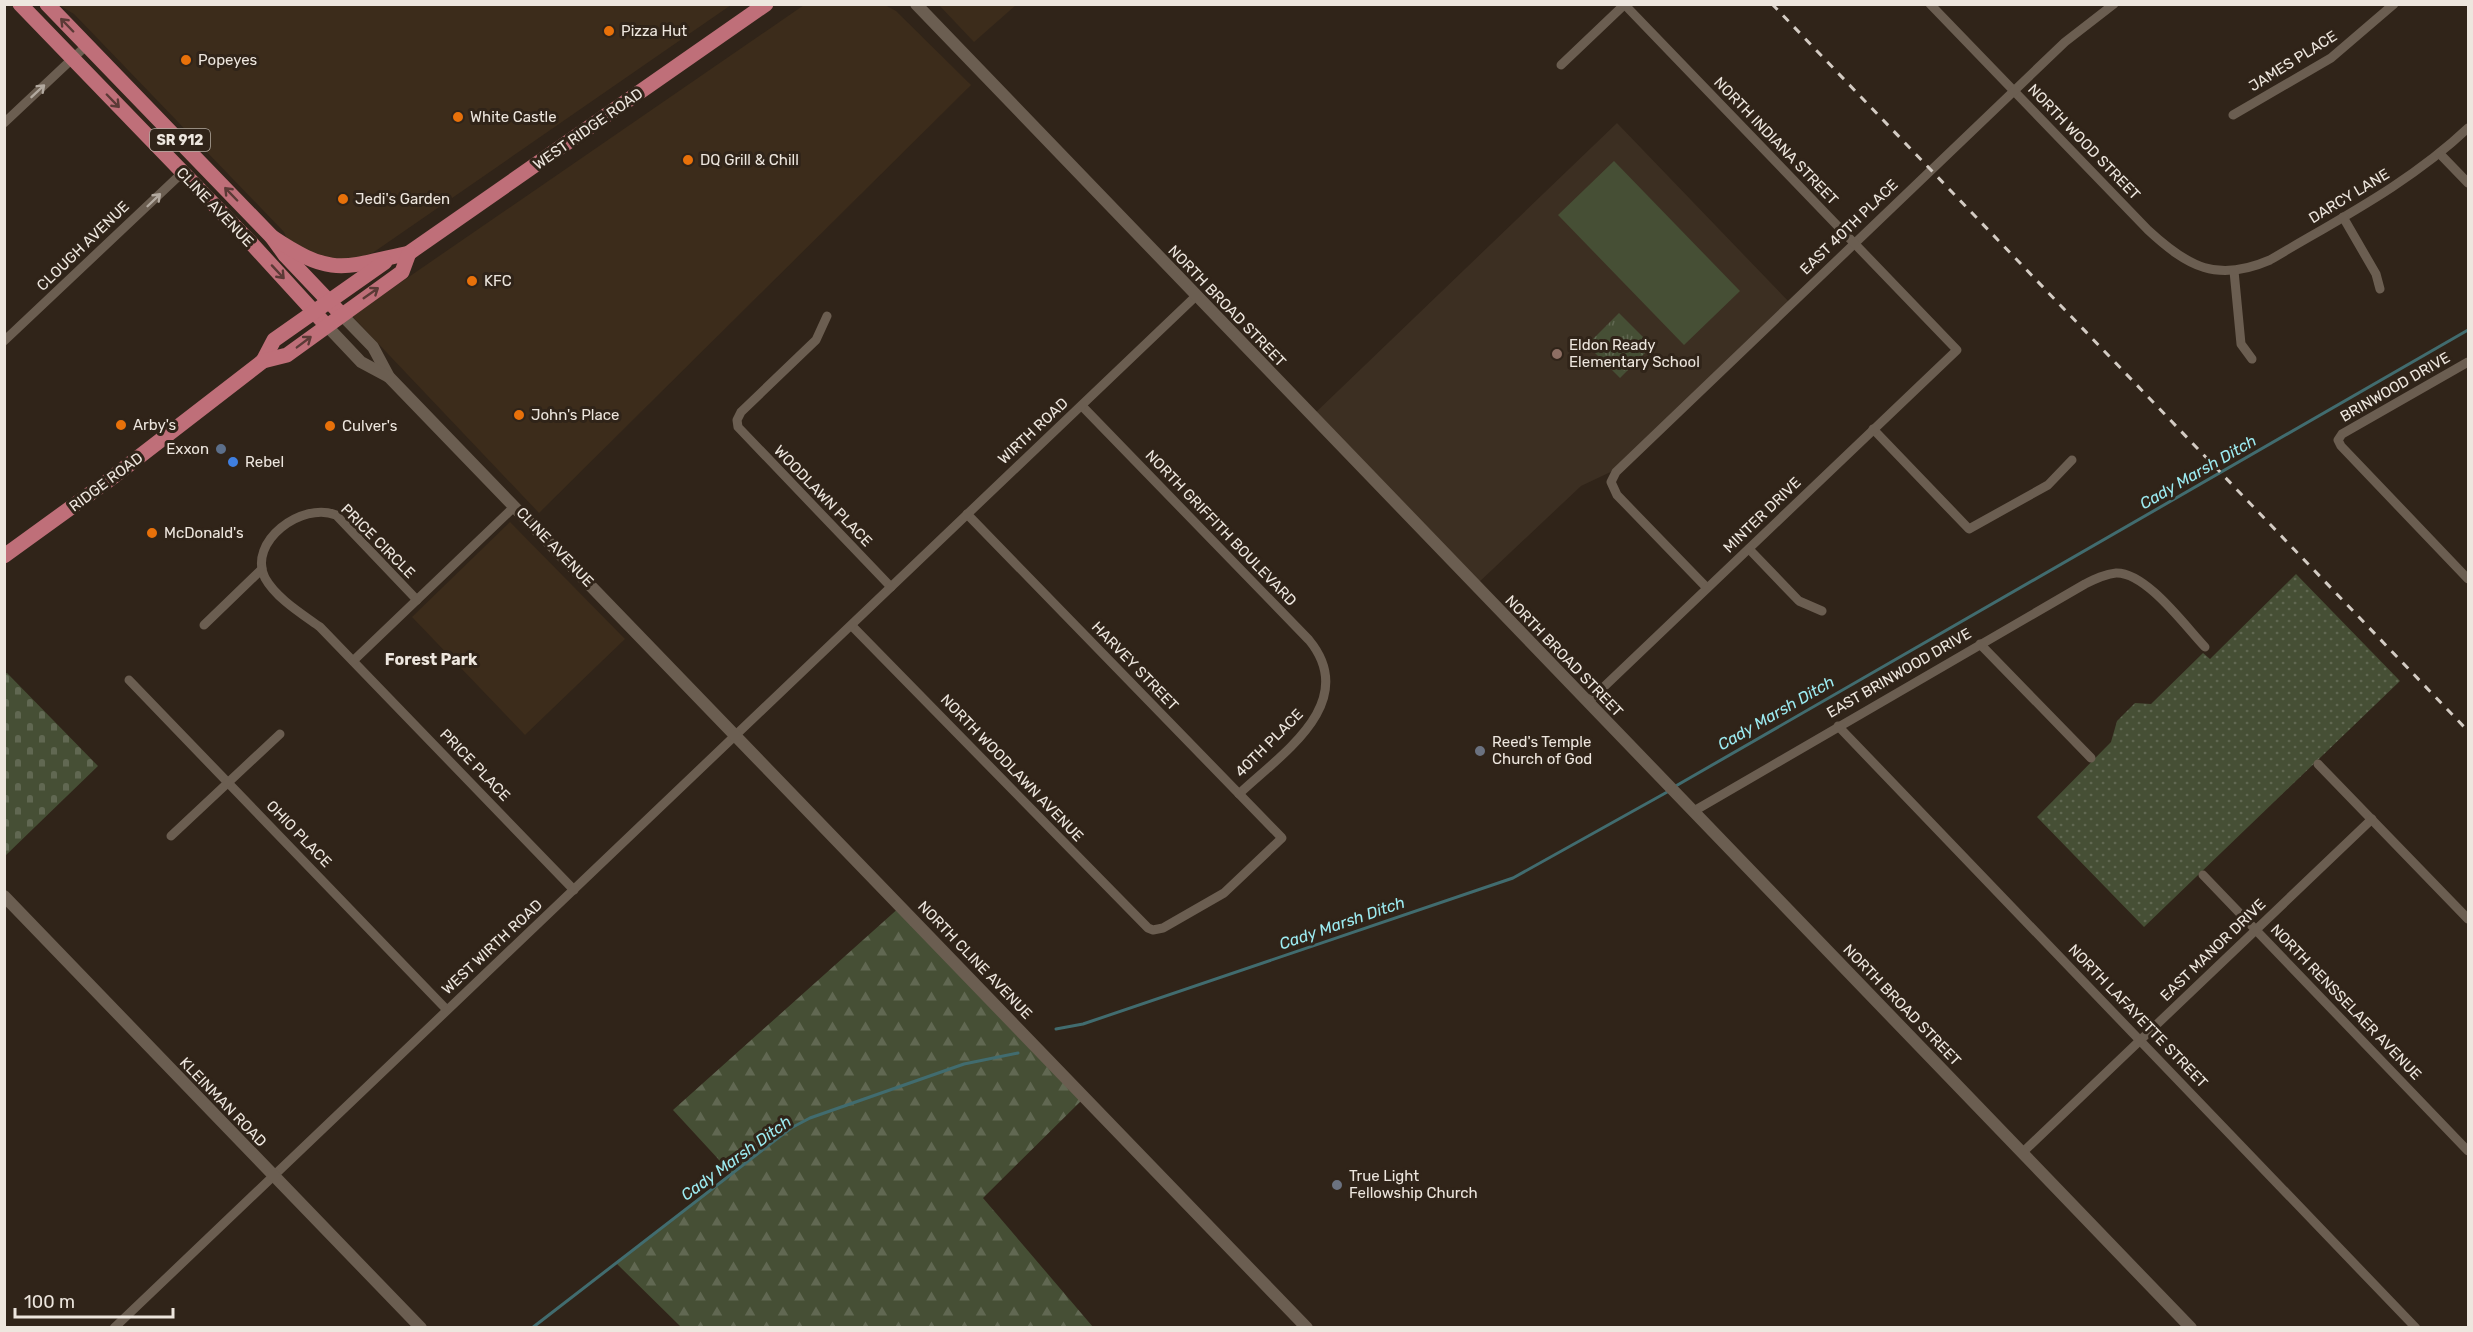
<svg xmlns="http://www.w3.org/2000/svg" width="2473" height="1332" font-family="Rubik,sans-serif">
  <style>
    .built { fill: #3c2c1b }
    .education { fill: #3c2f22 }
    .grass { fill: url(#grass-dots) }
    .forest { fill: url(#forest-firs) }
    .cemetery { fill: url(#cemetery-stones) }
    .park { fill: url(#park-tufts) }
    .pitch { fill: #464f35 }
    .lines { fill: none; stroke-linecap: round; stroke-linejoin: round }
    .stream { stroke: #416c6f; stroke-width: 3 }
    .minor { stroke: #6b5e51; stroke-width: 9 }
    .tertiary { stroke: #6b5e51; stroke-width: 12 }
    .primary { stroke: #bf6f79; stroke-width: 15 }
    .rail { stroke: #d3cbc3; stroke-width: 3; stroke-dasharray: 8 8; stroke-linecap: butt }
    .oneway { stroke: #5b3a36 }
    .oneway2 { stroke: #b2a99f }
    .food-dot { fill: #e8710a; stroke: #302419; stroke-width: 2 }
    .education-dot { fill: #8d6e63; stroke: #302419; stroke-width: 2 }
    .service-dot { fill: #5c6f8a; stroke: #302419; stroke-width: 2 }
    .shop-dot { fill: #3f7fe0; stroke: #302419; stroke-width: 2 }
    .worship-dot { fill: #6b7280; stroke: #302419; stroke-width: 2 }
    .labels { text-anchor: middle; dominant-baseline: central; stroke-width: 6; stroke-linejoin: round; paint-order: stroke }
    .shield { fill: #302419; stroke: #b4aca3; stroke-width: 1.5 }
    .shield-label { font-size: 14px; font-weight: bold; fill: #ede6de }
    .poi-label { font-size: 15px; fill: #ede6de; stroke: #302419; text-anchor: start }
    .street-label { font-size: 15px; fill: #ede6de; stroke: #302419 }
    .water-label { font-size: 16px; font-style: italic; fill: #9cebf1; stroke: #302419 }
    .neighbourhood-label { font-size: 16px; font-weight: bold; fill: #ede6de; stroke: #302419 }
  </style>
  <defs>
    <pattern id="grass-dots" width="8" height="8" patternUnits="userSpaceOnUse" patternTransform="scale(1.5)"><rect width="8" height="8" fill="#464f35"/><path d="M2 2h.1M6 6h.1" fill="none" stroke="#616852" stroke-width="1.8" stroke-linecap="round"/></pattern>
    <pattern id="forest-firs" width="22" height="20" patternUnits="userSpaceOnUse" patternTransform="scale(1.5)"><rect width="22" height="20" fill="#464f35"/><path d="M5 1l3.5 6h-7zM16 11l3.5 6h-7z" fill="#616852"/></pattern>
    <pattern id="cemetery-stones" width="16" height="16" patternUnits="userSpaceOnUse" patternTransform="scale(1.5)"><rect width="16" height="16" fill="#464f35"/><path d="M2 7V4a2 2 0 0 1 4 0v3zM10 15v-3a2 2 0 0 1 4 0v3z" fill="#616852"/></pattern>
    <pattern id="park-tufts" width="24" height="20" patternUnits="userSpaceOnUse" patternTransform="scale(1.5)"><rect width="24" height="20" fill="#464f35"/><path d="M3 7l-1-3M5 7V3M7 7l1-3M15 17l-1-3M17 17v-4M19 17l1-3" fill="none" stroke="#616852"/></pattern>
  </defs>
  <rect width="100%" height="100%" fill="#302419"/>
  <g class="built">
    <polygon points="59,5 731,5 374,252 355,260 331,261 307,254 286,237 284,232 74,14"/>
    <polygon points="804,5 885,5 896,11 971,85 539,513 352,316"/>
    <polygon points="939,5 1016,5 974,42"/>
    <polygon points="510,522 625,639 525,735 412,617"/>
  </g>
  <polygon class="education" points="1617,123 1791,304 1619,468 1581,486 1476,585 1312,416"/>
  <polygon class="grass" points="2296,574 2400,681 2144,927 2037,817 2111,742 2117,721 2135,703 2151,704 2203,653 2210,659"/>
  <polygon class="forest" points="901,906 1085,1097 983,1198 1093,1327 681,1327 616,1263 732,1174 673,1110"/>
  <polygon class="cemetery" points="7,673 98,766 5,856 4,674"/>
  <polygon class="park" points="1619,313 1652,346 1620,378 1587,345"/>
  <polygon class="pitch" points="1614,161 1740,291 1684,345 1558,215"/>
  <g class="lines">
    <g class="stream">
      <polyline points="1674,787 2468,330"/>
      <polyline points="1056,1029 1083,1024 1513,878 1669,791"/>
      <polyline points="532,1328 791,1128 810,1118 964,1064 1018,1053"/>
    </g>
    <g class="minor">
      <path d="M 1930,4 L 2148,230 C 2188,267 2217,283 2270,260 C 2339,219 2410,183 2468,128"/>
      <polyline points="1561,65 1624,5"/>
      <polyline points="2233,115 2331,58 2394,4"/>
      <polyline points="4,123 87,45"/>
      <polyline points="2440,154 2468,183"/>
      <polyline points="2343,217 2376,274 2380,289"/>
      <polyline points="2234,271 2241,344 2252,359"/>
      <polyline points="827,316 816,340 741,412 737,420 738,427 891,587"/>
      <polyline points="4,341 182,173"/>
      <polyline points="2468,362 2342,434 2338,440 2341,446 2468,579"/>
      <path d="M 1082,406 L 1309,640 C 1361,703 1280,755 1239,794"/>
      <polyline points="1873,429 1969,529 2048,485 2072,460"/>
      <polyline points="1749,549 1799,601 1822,611"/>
      <polyline points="1707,588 1617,495 1611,482 1616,472 2065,42 2114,4"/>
      <path d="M 417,600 L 336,515 C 302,501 247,542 265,578 C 276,598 302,614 320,627 L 574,890"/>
      <polyline points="204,625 262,569"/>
      <polyline points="852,626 1148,928 1153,930 1163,928 1224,893 1282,838 967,514"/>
      <polyline points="1980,644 2091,758"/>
      <polyline points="353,661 515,506"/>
      <polyline points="129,680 447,1010"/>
      <polyline points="1588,702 1957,350 1624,4"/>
      <polyline points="1838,726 2416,1328"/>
      <polyline points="2318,764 2468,919"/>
      <path d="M 1694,811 L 2085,584 C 2095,579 2105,574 2116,573 C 2146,572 2185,626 2205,647"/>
      <polyline points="171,836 280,734"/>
      <polyline points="2203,875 2468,1151"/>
      <polyline points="2022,1153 2372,819"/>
      <polyline points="114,1328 1196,296"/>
    </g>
    <g class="tertiary">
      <polyline points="916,4 2191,1328"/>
      <polyline points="341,314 373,347 389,377 1307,1328"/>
      <polyline points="326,325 361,362 389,377"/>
      <polyline points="4,896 421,1328"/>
    </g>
    <g class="primary">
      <polyline points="20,4 252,244 326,325"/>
      <polyline points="47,4 272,237 285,255 341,314"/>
      <path d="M 272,237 C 332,277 342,268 409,253 L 766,4"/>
      <polyline points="263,361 274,340 385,262"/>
      <polyline points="4,556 109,480 263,361 287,355 402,272 409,253"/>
    </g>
    <polyline class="rail" points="1772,4 2468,731"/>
  </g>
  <defs><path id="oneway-shaft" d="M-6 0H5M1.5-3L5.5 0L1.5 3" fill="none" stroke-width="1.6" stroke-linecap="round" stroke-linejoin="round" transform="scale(1.5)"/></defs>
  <g class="oneway">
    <use href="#oneway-shaft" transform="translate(67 25) rotate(-134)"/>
    <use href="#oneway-shaft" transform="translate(113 101) rotate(46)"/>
    <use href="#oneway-shaft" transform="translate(231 194) rotate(-134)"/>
    <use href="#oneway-shaft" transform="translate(278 272) rotate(47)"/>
    <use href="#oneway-shaft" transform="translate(371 293) rotate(-35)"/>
    <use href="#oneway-shaft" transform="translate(304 342) rotate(-37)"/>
  </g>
  <g class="oneway2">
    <use href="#oneway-shaft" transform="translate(38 91) rotate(-43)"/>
    <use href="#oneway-shaft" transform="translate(154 200) rotate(-44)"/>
  </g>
  <g class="food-dot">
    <circle cx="609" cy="31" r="6"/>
    <circle cx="186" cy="60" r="6"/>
    <circle cx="458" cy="117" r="6"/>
    <circle cx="688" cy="160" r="6"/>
    <circle cx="343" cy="199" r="6"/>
    <circle cx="472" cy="281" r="6"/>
    <circle cx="519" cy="415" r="6"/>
    <circle cx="121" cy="425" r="6"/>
    <circle cx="330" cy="426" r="6"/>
    <circle cx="152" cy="533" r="6"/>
  </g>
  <circle class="education-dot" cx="1557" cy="354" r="6"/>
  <circle class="service-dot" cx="221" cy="449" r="6"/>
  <circle class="shop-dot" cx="233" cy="462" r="6"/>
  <g class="worship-dot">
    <circle cx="1480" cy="751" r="6"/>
    <circle cx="1337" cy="1185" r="6"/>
  </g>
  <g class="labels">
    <rect class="shield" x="150" y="129" width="60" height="22" rx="4.5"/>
    <g class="shield-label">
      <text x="180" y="140">SR 912</text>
    </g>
    <g class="poi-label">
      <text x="621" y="31">Pizza Hut</text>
      <text x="198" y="60">Popeyes</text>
      <text x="470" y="117">White Castle</text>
      <text x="700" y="160">DQ Grill &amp; Chill</text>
      <text x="355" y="199">Jedi's Garden</text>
      <text x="484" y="281">KFC</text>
      <text x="1569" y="345">Eldon Ready<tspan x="1569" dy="17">Elementary School</tspan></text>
      <text x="531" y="415">John's Place</text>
      <text x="133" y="425">Arby's</text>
      <text x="342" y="426">Culver's</text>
      <text x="209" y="449" text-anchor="end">Exxon</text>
      <text x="245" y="462">Rebel</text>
      <text x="164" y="533">McDonald's</text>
      <text x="1492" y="742">Reed's Temple<tspan x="1492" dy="17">Church of God</tspan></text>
      <text x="1349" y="1176">True Light<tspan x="1349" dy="17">Fellowship Church</tspan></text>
    </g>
    <g class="street-label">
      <text transform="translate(2293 61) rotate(-32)">JAMES PLACE</text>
      <text transform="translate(588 129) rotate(-35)">WEST RIDGE ROAD</text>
      <text transform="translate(1776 141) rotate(46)">NORTH INDIANA STREET</text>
      <text transform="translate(2084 142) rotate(46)">NORTH WOOD STREET</text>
      <text transform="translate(2349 196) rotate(-31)">DARCY LANE</text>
      <text transform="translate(215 207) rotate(46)">CLINE AVENUE</text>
      <text transform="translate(1849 227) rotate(-44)">EAST 40TH PLACE</text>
      <text transform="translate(83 246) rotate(-44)">CLOUGH AVENUE</text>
      <text transform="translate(1227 306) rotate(46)">NORTH BROAD STREET</text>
      <text transform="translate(2395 387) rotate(-30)">BRINWOOD DRIVE</text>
      <text transform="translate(1033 431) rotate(-43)">WIRTH ROAD</text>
      <text transform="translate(106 482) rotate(-37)">RIDGE ROAD</text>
      <text transform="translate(823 496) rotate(46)">WOODLAWN PLACE</text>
      <text transform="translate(1762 515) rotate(-44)">MINTER DRIVE</text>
      <text transform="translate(1221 528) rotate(46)">NORTH GRIFFITH BOULEVARD</text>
      <text transform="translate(378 541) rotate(45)">PRICE CIRCLE</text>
      <text transform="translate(555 547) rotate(46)">CLINE AVENUE</text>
      <text transform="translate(1564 656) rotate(46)">NORTH BROAD STREET</text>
      <text transform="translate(1135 666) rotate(46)">HARVEY STREET</text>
      <text transform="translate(1899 673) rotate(-30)">EAST BRINWOOD DRIVE</text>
      <text transform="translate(1269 743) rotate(-45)">40TH PLACE</text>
      <text transform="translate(475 765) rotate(46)">PRICE PLACE</text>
      <text transform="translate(1012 768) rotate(46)">NORTH WOODLAWN AVENUE</text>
      <text transform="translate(299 834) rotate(46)">OHIO PLACE</text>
      <text transform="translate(492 947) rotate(-43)">WEST WIRTH ROAD</text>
      <text transform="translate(2213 950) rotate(-44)">EAST MANOR DRIVE</text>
      <text transform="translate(975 960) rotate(46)">NORTH CLINE AVENUE</text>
      <text transform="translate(2346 1002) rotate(46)">NORTH RENSSELAER AVENUE</text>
      <text transform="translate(1902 1005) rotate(46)">NORTH BROAD STREET</text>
      <text transform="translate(2138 1016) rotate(46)">NORTH LAFAYETTE STREET</text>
      <text transform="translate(223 1102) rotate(46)">KLEINMAN ROAD</text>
    </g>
    <g class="water-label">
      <text transform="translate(2198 472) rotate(-30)">Cady Marsh Ditch</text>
      <text transform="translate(1776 713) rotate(-30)">Cady Marsh Ditch</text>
      <text transform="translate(1342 923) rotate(-19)">Cady Marsh Ditch</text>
      <text transform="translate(736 1158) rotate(-36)">Cady Marsh Ditch</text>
    </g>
    <g class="neighbourhood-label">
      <text x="431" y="659">Forest Park</text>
    </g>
  </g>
  <rect width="2473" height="1332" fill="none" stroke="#ede6de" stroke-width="12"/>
  <path d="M15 1308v9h158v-9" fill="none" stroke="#ede6de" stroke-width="3"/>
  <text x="24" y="1308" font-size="18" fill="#ede6de" stroke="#302419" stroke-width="4.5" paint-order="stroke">100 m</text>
</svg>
